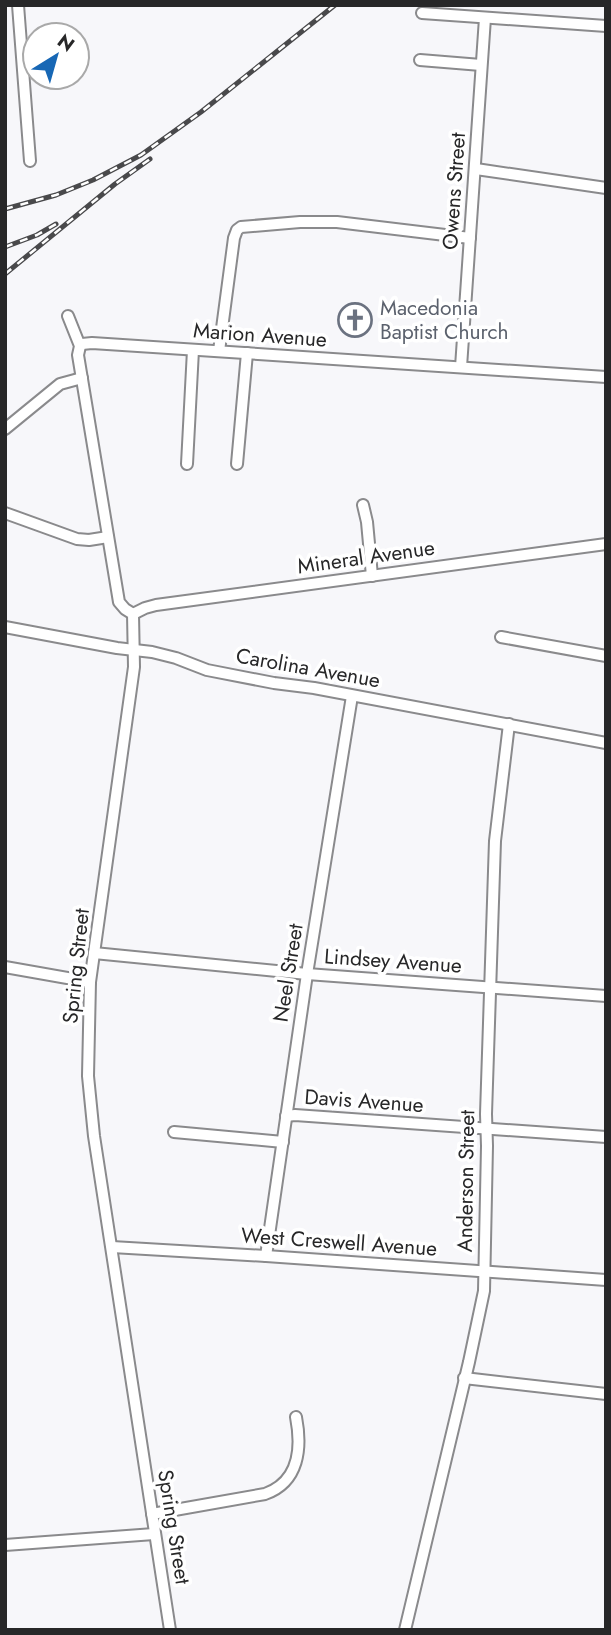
<svg xmlns="http://www.w3.org/2000/svg" width="611" height="1635" font-family="Jost,sans-serif">
  <style>
    .lines { fill: none; stroke-linecap: round; stroke-linejoin: round }
    .minor-casing { stroke: #8a8a8c; stroke-width: 14 }
    .minor { stroke: #fff; stroke-width: 10 }
    .rail-casing { stroke: #49494b; stroke-width: 5 }
    .rail { stroke: #fff; stroke-width: 2.5; stroke-dasharray: 8; stroke-linecap: butt }
    .labels { text-anchor: middle; dominant-baseline: central; stroke-width: 7; stroke-linejoin: round; paint-order: stroke }
    .street-label { font-size: 21px; fill: #272728; stroke: #fff }
    .worship-label { font-size: 21px; fill: #5b616d; stroke: #fff; text-anchor: start }
  </style>
  <rect width="100%" height="100%" fill="#f7f7fa"/>
  <g class="lines">
    <g class="minor-casing">
      <g id="minor">
        <polyline points="18,5 30,161"/>
        <polyline points="422,13 606,26"/>
        <polyline points="420,60 481,65"/>
        <polyline points="476,169 606,188"/>
        <polyline points="68,316 80,346 78,355 119,602 125,609 133,614 134,667 90,982 88,1076 94,1136 170,1630"/>
        <polyline points="80,346 82,344 92,343 606,377"/>
        <polyline points="219,351 234,238 237,230 241,227 300,222 337,222 470,238"/>
        <polyline points="461,367 485,18"/>
        <polyline points="5,429 60,384 82,378"/>
        <polyline points="187,464 193,350"/>
        <polyline points="237,464 247,353"/>
        <polyline points="363,505 367,522 372,576"/>
        <polyline points="5,513 77,539 89,540 108,537"/>
        <polyline points="133,614 145,608 156,605 606,544"/>
        <polyline points="5,627 117,648 152,652 176,658 207,670 274,683 314,688 606,743"/>
        <polyline points="501,637 606,656"/>
        <polyline points="94,953 307,974 606,996"/>
        <polyline points="5,967 90,982"/>
        <polyline points="286,1116 295,1115 606,1137"/>
        <polyline points="174,1132 283,1142"/>
        <polyline points="112,1247 266,1256 606,1280"/>
        <polyline points="266,1256 307,974 352,696"/>
        <polyline points="464,1378 606,1394"/>
        <path d="M 152,1514 L 265,1494 C 299,1482 302,1448 296,1417"/>
        <polyline points="5,1545 154,1534"/>
        <polyline points="405,1630 469,1362 484,1291 487,1146 486,1114 495,841 509,724"/>
      </g>
    </g>
    <use href="#minor" class="minor"/>
    <g class="rail-casing">
      <g id="rail">
        <polyline points="5,209 56,195 93,180 141,155 201,112 335,5"/>
        <polyline points="5,247 37,235 56,224"/>
        <polyline points="5,274 115,184 150,159"/>
      </g>
    </g>
    <use href="#rail" class="rail"/>
  </g>
  <defs>
    <g id="church-ring" transform="scale(1.75)"><circle r="9.5" fill="#fff" stroke="#6b7280" stroke-width="1.5"/><path d="M-1.2-6h2.4v3.5h3.3v2.4h-3.3V6h-2.4V-.1h-3.3v-2.4h3.3Z" fill="#6b7280"/></g>
  </defs>
  <g fill-rule="evenodd">
    <use href="#church-ring" x="355" y="320"/>
  </g>
  <g class="labels">
    <g class="street-label">
      <text transform="translate(454 191) rotate(-86)">Owens Street</text>
      <text transform="translate(260 335) rotate(4)">Marion Avenue</text>
      <text transform="translate(366 557) rotate(-8)">Mineral Avenue</text>
      <text transform="translate(308 668) rotate(10)">Carolina Avenue</text>
      <text transform="translate(393 961) rotate(4)">Lindsey Avenue</text>
      <text transform="translate(76 966) rotate(-84)">Spring Street</text>
      <text transform="translate(288 973) rotate(-81)">Neel Street</text>
      <text transform="translate(364 1101) rotate(4)">Davis Avenue</text>
      <text transform="translate(466 1181) rotate(-89)">Anderson Street</text>
      <text transform="translate(339 1242) rotate(4)">West Creswell Avenue</text>
      <text transform="translate(174 1527) rotate(81)">Spring Street</text>
    </g>
    <g class="worship-label">
      <text x="380" y="308">Macedonia<tspan x="380" dy="24">Baptist Church</tspan></text>
    </g>
  </g>
  <rect width="611" height="1635" fill="none" stroke="#272728" stroke-width="14"/>
  <g transform="translate(56 56) rotate(37)"><circle r="33" fill="#ffffff" stroke="#a9a9a9" stroke-width="2"/>
  <path d="M0-5L12 26L0 18L-12 26Z" fill="#1767b5"/>
  <text y="-10" font-size="19" font-weight="bold" text-anchor="middle" fill="#272728">N</text>
  </g>
</svg>
